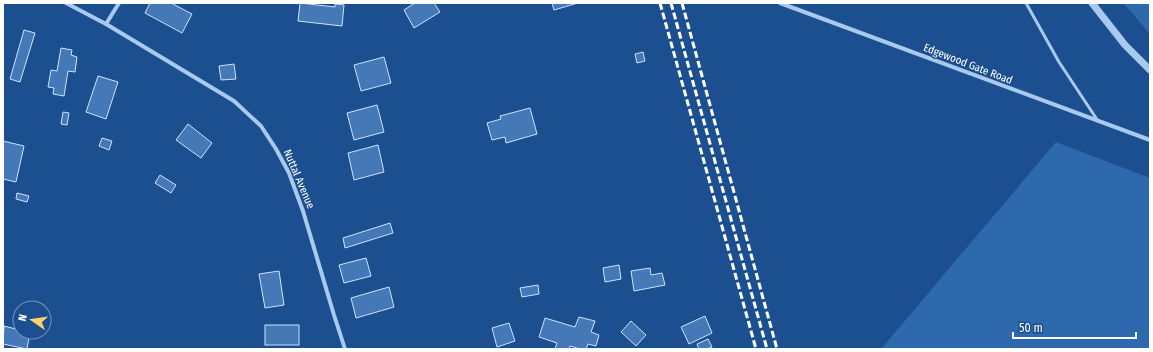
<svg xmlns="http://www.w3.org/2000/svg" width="1153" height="352" font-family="'Fira Sans Condensed',sans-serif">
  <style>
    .green { fill: #2e69ad }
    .building { fill: #4478b7; stroke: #cfe3fa }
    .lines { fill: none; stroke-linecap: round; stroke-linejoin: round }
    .service { stroke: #a9c9ee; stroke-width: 3 }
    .minor { stroke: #a9c9ee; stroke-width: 4 }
    .tertiary { stroke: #a9c9ee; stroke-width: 7 }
    .rail { stroke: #fff; stroke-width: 3; stroke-dasharray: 7 3; stroke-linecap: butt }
    .labels { text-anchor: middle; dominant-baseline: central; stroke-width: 3; stroke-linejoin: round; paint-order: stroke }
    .street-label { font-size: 11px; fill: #fff; stroke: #1b4f8f }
  </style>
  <rect width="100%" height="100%" fill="#1b4f8f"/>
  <g class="green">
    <polygon points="1124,3 1150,3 1150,34 1126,6"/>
    <polygon points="1056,142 1150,178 1150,349 881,349"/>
  </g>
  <g class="building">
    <polygon points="150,3 171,3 192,14 182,33 145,13"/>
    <polygon points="300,3 335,7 335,4 344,5 342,26 298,21"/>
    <polygon points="415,3 434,3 440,12 414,28 404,10"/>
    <polygon points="552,3 578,3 554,10"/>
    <polygon points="24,30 35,33 20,82 10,79"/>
    <polygon points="61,48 72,50 71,55 77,57 75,72 68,71 64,96 53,94 54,88 48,87 51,70 57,71"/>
    <polygon points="643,52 645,61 637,63 635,54"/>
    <polygon points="384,57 391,83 361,91 354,65"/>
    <polygon points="234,64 236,79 221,80 219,66"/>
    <polygon points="98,76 118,82 106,119 86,112"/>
    <polygon points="377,105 384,132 354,140 347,113"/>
    <polygon points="530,108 537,134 506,143 505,137 492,140 487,123 501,119 500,116"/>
    <polygon points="63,112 69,113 67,125 61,124"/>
    <polygon points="188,124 212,143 201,158 176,140"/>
    <polygon points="102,138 112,141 109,150 99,146"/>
    <polygon points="3,141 24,146 16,182 3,179"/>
    <polygon points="378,145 384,172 354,180 348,153"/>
    <polygon points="160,175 176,185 171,193 155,183"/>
    <polygon points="17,193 29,196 27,202 16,199"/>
    <polygon points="390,223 393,233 345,248 343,238"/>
    <polygon points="366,258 371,276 344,283 339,265"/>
    <polygon points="619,265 621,279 605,282 603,268"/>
    <polygon points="650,268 651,275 662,273 665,285 634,291 631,271"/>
    <polygon points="279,271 284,305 265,308 259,274"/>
    <polygon points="538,285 539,294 522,297 520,288"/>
    <polygon points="389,287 394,307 356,318 351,298"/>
    <polygon points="705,316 712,333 689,344 681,327"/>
    <polygon points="579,317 595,321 591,332 599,335 596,346 588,344 586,349 580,349 570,346 569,349 555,349 557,343 539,337 545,318 575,327"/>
    <polygon points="631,321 646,335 636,346 621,332"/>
    <polygon points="509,323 515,341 497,347 492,328"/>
    <rect x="265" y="325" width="34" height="20"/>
    <polygon points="4,326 20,330 20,332 30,332 27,349 3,344"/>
    <polygon points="708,339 712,347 706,349 699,349 697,344"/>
  </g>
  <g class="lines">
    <polyline class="service" points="1026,3 1059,62 1098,121"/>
    <g class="minor">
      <polyline points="66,3 106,24 234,101 261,126 276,149 289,173 303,211 334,315 345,349"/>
      <polyline points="780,3 1150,140"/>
      <polyline points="106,24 119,3"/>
    </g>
    <polyline class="tertiary" points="1092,3 1125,45 1150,70"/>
    <g class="rail">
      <polyline points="660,3 756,349"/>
      <polyline points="671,3 767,349"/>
      <polyline points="682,3 777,349"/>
    </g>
  </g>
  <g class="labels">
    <g class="street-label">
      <text transform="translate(968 64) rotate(21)">Edgewood Gate Road</text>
      <text transform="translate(299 179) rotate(67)">Nuttal Avenue</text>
    </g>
  </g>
  <rect width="1153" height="352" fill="none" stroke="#ffffff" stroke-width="8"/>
  <g transform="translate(32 320) rotate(283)"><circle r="19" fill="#1b4f8f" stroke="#7695bc"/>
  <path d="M0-3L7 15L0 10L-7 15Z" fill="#ffd166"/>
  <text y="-6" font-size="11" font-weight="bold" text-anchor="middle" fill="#ffffff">N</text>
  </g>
  <path d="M1013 332v6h123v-6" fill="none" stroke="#ffffff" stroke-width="2"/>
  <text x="1019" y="332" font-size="12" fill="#ffffff" stroke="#1b4f8f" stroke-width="3" paint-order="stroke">50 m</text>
</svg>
